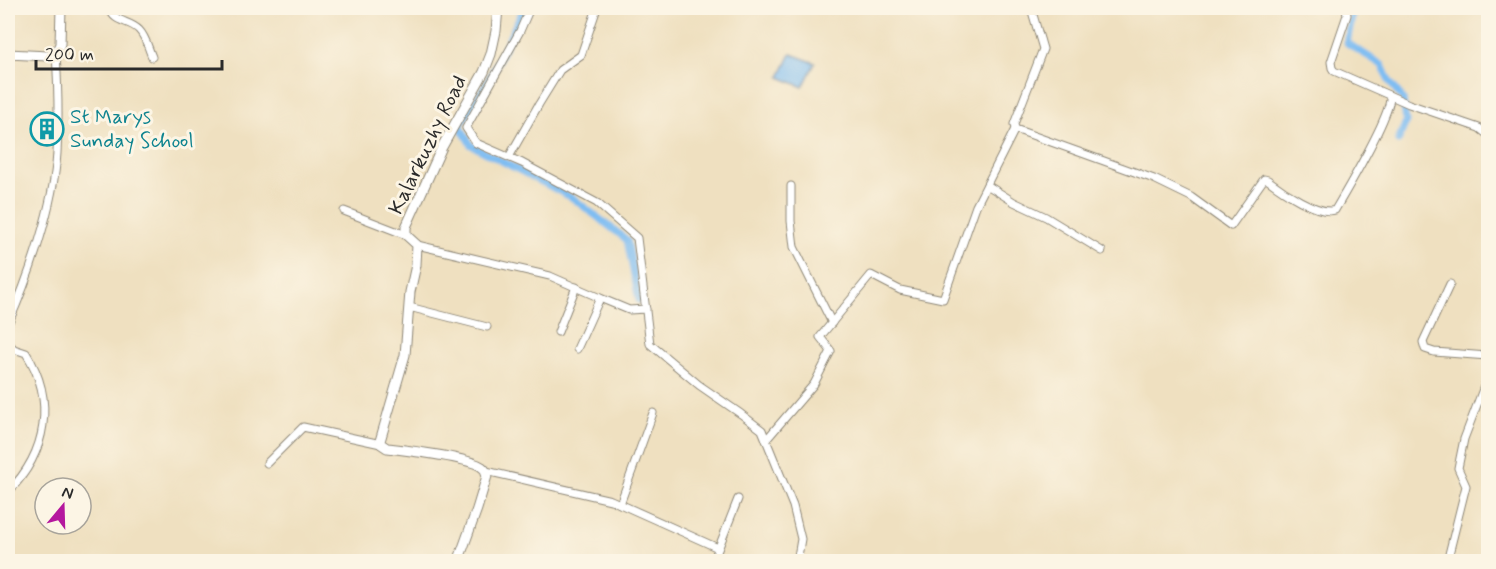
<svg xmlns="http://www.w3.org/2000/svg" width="1496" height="569" font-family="Mynerve,sans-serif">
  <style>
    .water { fill: #7fbdf2; stroke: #55748e; stroke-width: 1.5 }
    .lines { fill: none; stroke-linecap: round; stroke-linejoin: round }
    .canal { stroke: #7fbdf2; stroke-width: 7 }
    .street-casing { stroke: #8d8676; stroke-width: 9 }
    .secondary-casing { stroke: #8d8676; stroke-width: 11 }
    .street { stroke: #fff; stroke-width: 7 }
    .secondary { stroke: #fff; stroke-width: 9 }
    .labels { text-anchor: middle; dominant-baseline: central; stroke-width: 6; stroke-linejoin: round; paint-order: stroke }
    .culture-label { font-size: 21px; fill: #0d838f; stroke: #fcf5e5; text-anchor: start }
    .street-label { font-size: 21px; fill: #2b2b2b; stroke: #fcf5e5 }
  </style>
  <rect width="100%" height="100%" fill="#fcf5e5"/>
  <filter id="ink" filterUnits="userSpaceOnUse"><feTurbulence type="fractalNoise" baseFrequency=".0167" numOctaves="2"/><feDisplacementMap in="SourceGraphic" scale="12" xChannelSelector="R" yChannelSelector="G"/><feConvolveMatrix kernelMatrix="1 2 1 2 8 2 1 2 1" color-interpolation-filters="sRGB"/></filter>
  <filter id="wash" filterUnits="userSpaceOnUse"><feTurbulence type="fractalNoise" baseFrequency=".008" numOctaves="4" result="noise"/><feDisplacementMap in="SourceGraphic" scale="24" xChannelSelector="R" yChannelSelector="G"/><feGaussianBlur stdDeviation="1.35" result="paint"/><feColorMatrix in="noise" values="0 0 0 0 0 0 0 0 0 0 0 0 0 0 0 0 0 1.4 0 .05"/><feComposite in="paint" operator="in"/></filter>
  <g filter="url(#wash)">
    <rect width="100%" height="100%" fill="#efe0c0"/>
    <polygon class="water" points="791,54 815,63 803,87 780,77"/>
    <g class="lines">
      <g class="canal">
        <polyline points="524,8 489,79 460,126 471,145 574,199 627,240 639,300"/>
        <polyline points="1350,8 1353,11 1347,43 1382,65 1389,81 1403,99 1406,122 1398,141"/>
      </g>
    </g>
  </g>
  <g filter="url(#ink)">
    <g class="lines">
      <g class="street-casing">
        <g id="street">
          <path d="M 110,8 C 113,23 130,20 139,30 C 146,37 148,48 152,57"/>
          <polyline points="530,8 520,31 466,128 476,143 522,163 597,203 637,238 650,344 699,385 741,414 762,430 793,506 801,539 797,562"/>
          <path d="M 1031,8 L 1043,49 L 1014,124 L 1015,129 L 1154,179 L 1191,197 L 1231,226 L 1264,179 L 1268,180 C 1281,190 1319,216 1335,210 C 1346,191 1392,114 1390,96"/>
          <polyline points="1346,8 1347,15 1331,62 1332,68 1334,71 1409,104 1479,128 1488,135"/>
          <polyline points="509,157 539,104 560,70 581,55 597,8"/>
          <polyline points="987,185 1014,202 1046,217 1102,251"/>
          <polyline points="791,186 791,221 794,247 832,323"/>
          <polyline points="344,211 406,235"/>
          <polyline points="417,245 550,276 600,298"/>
          <polyline points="1450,284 1423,342 1425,349 1434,352 1488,356"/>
          <polyline points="409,307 487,327"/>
          <path d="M 8,324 C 29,278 54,204 57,153 C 59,120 58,86 56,53"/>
          <polyline points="558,332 576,287"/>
          <path d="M 8,343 L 14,349 L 26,353 C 56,400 47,453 8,492"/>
          <polyline points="577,349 600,298 629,310 646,309"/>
          <polyline points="766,440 814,384 831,351 820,337 871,275 900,290 943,299 976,206 1015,129"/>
          <polyline points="267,463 303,427 381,444"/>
          <polyline points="486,471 611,500 718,548"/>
          <polyline points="620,504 653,413"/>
          <polyline points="713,562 738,499"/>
          <polyline points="1447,562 1466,486 1458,468 1464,439 1488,376"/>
        </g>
      </g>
      <g class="secondary-casing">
        <g id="secondary">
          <polyline points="8,54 48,56 56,53 60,44 61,8"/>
          <path d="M 458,562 L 477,509 L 487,476 C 486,473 486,470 483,468 C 473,458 404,450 387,448 L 381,444 L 380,441 L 405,355 L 410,292 L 416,265 L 417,245 L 406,235 L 406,227 L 442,147 L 484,72 L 491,54 L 496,31 L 498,8"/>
        </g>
      </g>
      <use href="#street" class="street"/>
      <use href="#secondary" class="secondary"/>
    </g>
  </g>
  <defs>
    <g id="building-ring" transform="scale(1.725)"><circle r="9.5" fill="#fcf5e5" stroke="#0f9aa8" stroke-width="1.5"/><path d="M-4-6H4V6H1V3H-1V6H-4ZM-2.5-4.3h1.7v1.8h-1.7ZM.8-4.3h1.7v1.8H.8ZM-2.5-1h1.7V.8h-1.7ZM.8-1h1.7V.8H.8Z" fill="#0f9aa8"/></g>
  </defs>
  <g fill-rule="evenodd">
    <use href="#building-ring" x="47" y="129"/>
  </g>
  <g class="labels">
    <g class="culture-label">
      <text x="70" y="117">St Marys<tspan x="70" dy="24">Sunday School</tspan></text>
    </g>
    <g class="street-label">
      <text transform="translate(428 145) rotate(-64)">Kalarkuzhy Road</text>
    </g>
  </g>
  <rect width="1496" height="569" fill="none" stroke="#fcf5e5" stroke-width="30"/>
  <g transform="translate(63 506) rotate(19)"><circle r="28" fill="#fcf5e5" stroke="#a8a49b" stroke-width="1.5"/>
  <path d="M0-4.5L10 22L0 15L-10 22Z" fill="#b5179e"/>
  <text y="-9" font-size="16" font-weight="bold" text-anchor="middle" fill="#2b2b2b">N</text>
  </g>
  <path d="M36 60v9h186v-9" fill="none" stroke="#2b2b2b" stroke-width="3"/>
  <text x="45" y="60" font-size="18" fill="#2b2b2b" stroke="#fcf5e5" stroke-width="4.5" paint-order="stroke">200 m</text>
</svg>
